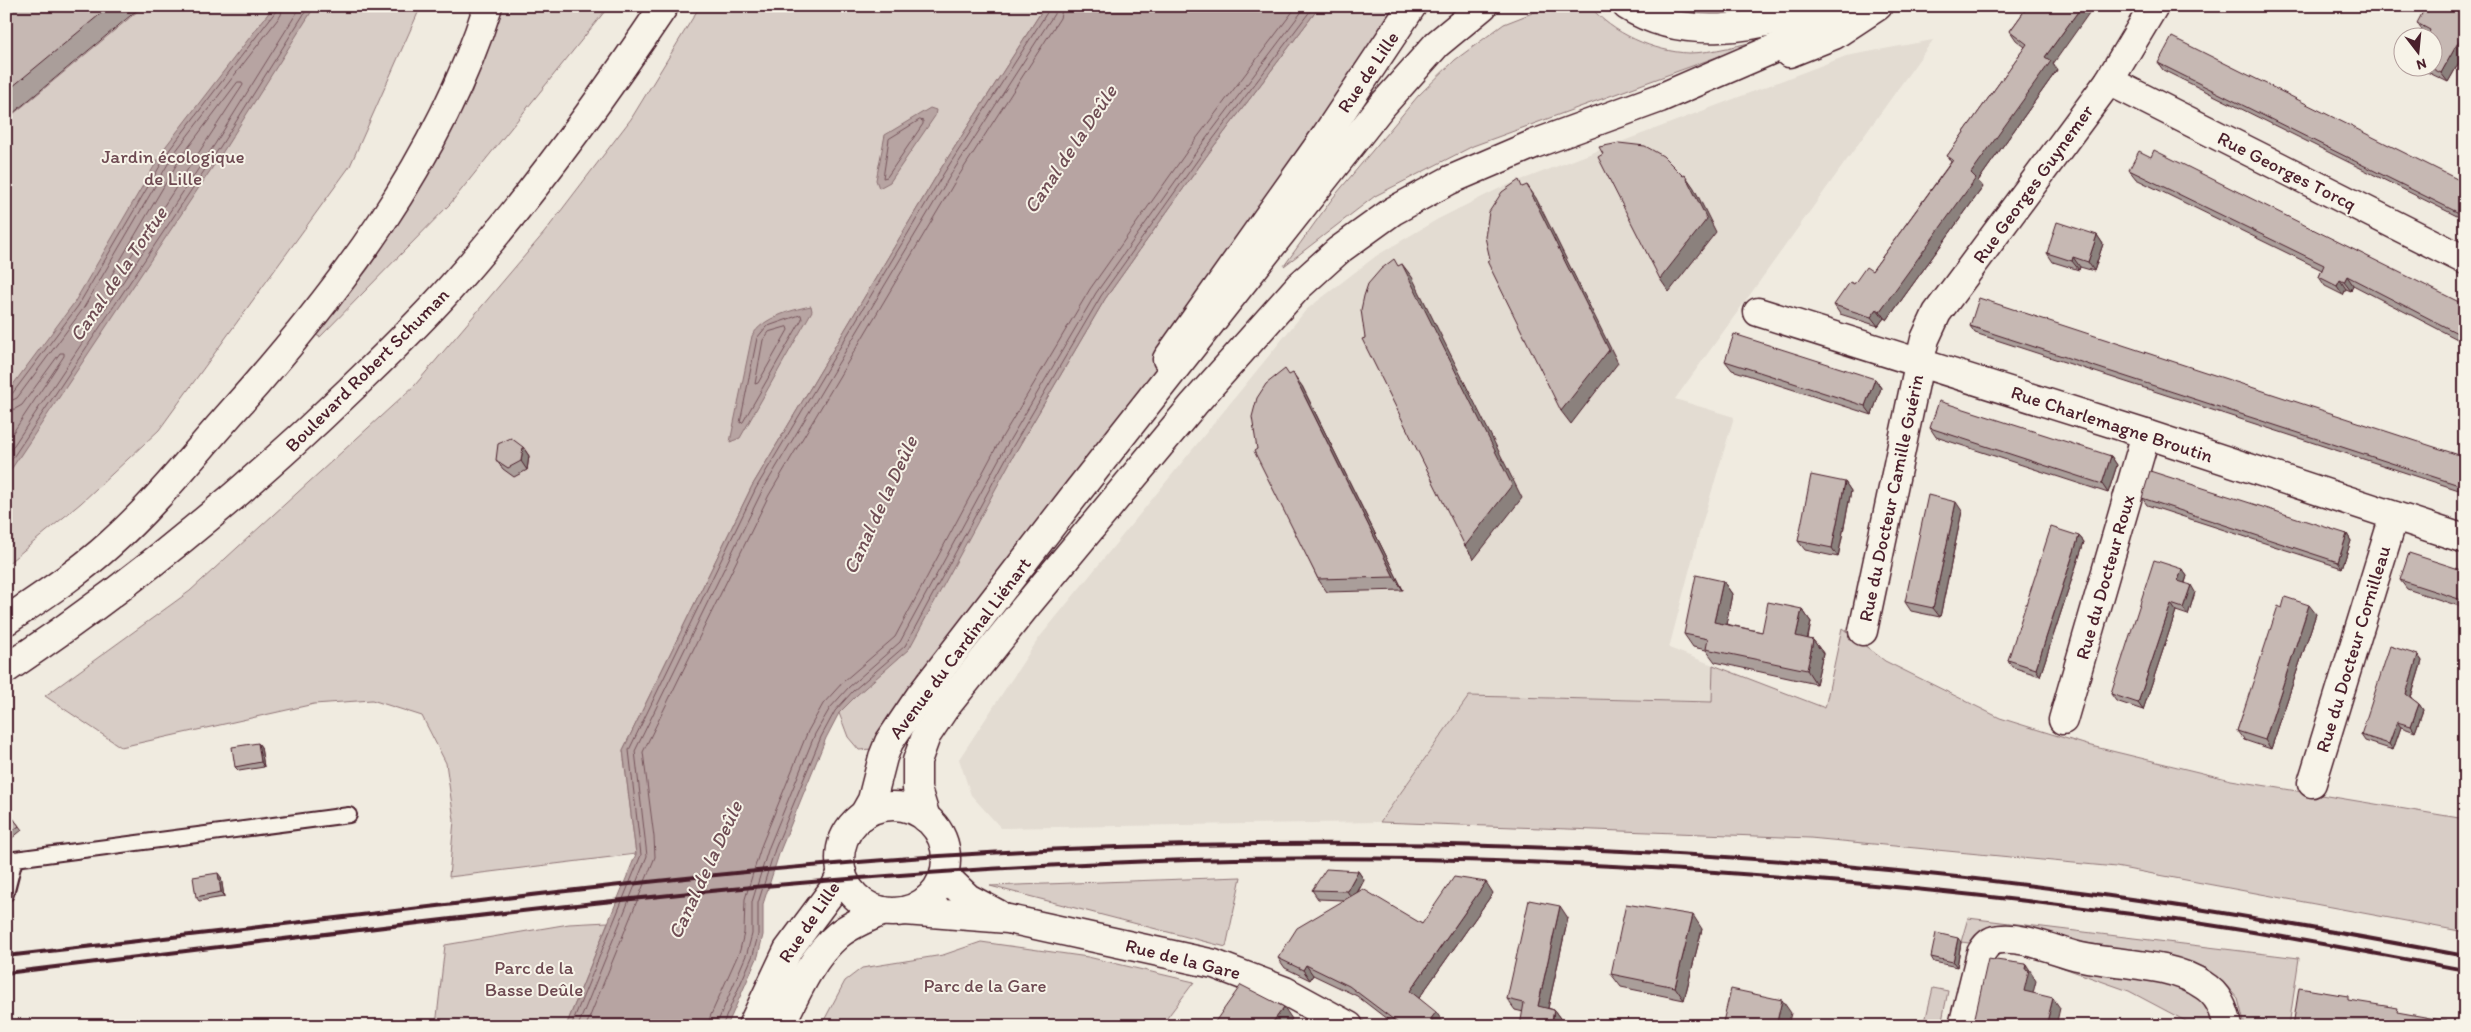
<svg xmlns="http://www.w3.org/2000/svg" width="2471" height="1032" font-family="Itim,sans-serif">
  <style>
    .built { fill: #e3dcd2 }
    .green { fill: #d8cdc6; stroke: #917678 }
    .water { fill: #b7a4a2; stroke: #8b6f72 }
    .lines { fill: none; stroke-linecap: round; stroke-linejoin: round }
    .shore { stroke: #76545b; stroke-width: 1 }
    .lane-casing { stroke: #4a1f2b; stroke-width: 18 }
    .street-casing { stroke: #4a1f2b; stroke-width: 31 }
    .secondary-casing { stroke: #4a1f2b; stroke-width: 31 }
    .primary-casing { stroke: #4a1f2b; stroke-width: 31 }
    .highway-casing { stroke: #4a1f2b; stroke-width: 31 }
    .lane { stroke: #f7f3e8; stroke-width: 14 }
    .street { stroke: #f7f3e8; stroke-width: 28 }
    .secondary { stroke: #f7f3e8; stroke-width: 28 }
    .primary { stroke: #f7f3e8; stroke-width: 28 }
    .highway { stroke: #f7f3e8; stroke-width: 28 }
    .rail { stroke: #4a1f2b; stroke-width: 4 }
    .wall { fill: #aa9e9a; stroke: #4a1f2b }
    .shaded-wall { fill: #8b817d; stroke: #4a1f2b }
    .building { fill: #c6b8b3; stroke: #4a1f2b }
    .labels { text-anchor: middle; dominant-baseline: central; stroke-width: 4; stroke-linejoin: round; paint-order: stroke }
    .street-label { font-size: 19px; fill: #4a1f2b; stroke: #f7f3e8 }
    .park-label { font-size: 19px; fill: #6e4a52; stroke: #f7f3e8 }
    .water-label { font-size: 20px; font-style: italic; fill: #704e55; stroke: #f7f3e8 }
  </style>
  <rect width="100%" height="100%" fill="#f0ebe0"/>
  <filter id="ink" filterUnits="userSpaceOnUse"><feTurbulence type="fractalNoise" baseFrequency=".02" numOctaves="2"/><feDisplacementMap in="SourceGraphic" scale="10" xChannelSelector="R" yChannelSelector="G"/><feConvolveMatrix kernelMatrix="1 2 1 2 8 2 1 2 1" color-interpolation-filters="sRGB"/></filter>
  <g filter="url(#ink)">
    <polygon class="built" points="1933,40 1675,399 1734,417 1699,534 1669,648 1713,665 1712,702 1469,696 1379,822 1001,828 971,795 959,759 1039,638 1306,310 1376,256 1438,219 1500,188 1846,56"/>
    <g class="green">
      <polygon points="144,6 421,6 350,166 159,430 81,503 6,565 6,120"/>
      <polygon points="500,6 609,6 450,204 320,337 316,335 368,269 417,194 472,91"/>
      <polygon points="700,6 1045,6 940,170 752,486 623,750 636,854 449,877 454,820 446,763 422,716 372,700 314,704 121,747 45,696 190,591 415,385 544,233 631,119"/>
      <polygon points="1320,6 1412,6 1078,491 1016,548 968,611 872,749 859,750 848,737 839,713 857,695 1015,453 1105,299 1208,154"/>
      <path d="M 1550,6 L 1590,6 C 1611,33 1655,52 1689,53 C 1712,53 1743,44 1766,39 L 1473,146 L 1375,196 L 1284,266 L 1332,199 L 1418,96 L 1455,60 L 1504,24 Z"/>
      <path d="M 1661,6 L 1787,6 C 1756,18 1692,20 1661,6 Z"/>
      <polygon points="1842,628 1885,661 2000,718 2087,745 2231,780 2465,819 2465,932 2116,867 1810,838 1380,822 1469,696 1712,702 1713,665 1825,708"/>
      <polygon points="1241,877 1226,947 990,886"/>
      <polygon points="1968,918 2299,958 2289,1026 2245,1026 2238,999 2225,984 2205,968 2186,961 2154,953 2086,943 2007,926 1987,927 1975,935 1969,943 1961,942"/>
      <polygon points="608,922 566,1026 436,1026 445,945 569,924"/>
      <polygon points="981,942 1088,957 1194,982 1161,1026 821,1026 845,981 862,968 943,955"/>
      <polygon points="2059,961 2150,977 2194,990 2220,1026 2195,1026 2129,991 2058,966"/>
      <polygon points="1933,988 1948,991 1941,1026 1924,1026"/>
    </g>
    <g class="water">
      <polygon points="274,6 315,6 224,150 6,477 6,394 74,303 166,146"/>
      <polygon points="1045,6 1320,6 1208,154 1105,299 1015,453 909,649 857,695 839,713 826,738 780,851 763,904 763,935 758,956 727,1026 566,1026 636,854 623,750 752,486 940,170"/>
      <polygon points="930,108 936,110 935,116 890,182 879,188 876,180 885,135"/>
      <path d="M 811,306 L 812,311 L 740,438 L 730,442 L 752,336 C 762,318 791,310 811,306 Z"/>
    </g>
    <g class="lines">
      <g class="shore">
        <polygon points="238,82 242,82 243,85 116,279 112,279 111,276 181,157"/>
        <polygon points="920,120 923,121 923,124 887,177 883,178 889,139"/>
        <polygon points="801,315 802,319 743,422 740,423 757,338 766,327"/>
        <polygon points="787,327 788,330 758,383 755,384 763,340 769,332"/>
        <polyline points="6,396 12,394 78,306 170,149 276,11 277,6"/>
        <polyline points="6,403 17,398 83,309 175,152 281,15 283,6"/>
        <polyline points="6,410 15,409 22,405 60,353 64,353 64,356 6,443"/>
        <polyline points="6,457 215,144 301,6"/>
        <polyline points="6,468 220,147 309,6"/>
        <polyline points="571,1026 641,855 629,750 756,488 944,173 1048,11 1049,6"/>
        <polyline points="578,1026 647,856 635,751 762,491 950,176 1054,14 1056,6"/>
        <polyline points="586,1026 655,857 654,837 643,752 769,495 956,180 1060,18 1063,6"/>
        <polyline points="709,1026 710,1017 740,950 744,933 745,899 762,844 808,731 823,704 844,681 895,637 998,444 1090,289 1193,143 1297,6"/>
        <polyline points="716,1026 747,953 752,934 752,902 769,847 815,734 830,708 849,687 900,642 1005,448 1096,293 1199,148 1306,6"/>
        <polyline points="722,1026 753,955 758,935 758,903 775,849 821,737 835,711 853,691 905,646 1010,451 1101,296 1204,151 1314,6"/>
      </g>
      <g class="lane-casing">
        <polyline id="lane" points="6,894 15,859 349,815"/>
      </g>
      <g class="street-casing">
        <g id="street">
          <polyline points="2109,81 2465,260"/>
          <polyline points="1758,312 2146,434 2465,539"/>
          <polyline points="1863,631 1919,364 1925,339 1937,313 2109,81 2154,6"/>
          <polyline points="2063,720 2146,434"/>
          <polyline points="2312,783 2394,516"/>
          <polyline points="944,875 968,898 998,914"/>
          <polyline points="905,911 1008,919 1214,964 1285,991 1349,1026"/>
          <path d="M 1963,1026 L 1981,953 C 1985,947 1988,942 1995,940 C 2018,934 2054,950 2077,956 C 2115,965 2170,962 2203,985 C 2218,994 2224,1009 2228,1026"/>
        </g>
      </g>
      <g class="secondary-casing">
        <g id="secondary">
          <polyline points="1789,53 1834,35 1878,6"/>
          <polyline points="1167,359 1324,138 1412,6"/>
        </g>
      </g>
      <g class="primary-casing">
        <g id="primary">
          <path d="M 1627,6 C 1682,41 1758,30 1815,6"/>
          <circle cx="893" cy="859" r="53"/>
          <polyline points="863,816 872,800 883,757 889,742 920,696 1078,491 1380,108 1437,44 1483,6"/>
          <polyline points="926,818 917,789 917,761 926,736 944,709 1023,610 1194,404 1299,286 1339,250 1393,211 1450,180 1534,144 1660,98 1799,38 1852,6"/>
          <polyline points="752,1026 788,950 835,887 842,873"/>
          <path d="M 780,1026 C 796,994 811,958 838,935 C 851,924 868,918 883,911"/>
        </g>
      </g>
      <g class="highway-casing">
        <g id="highway">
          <path d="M 6,621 C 41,597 77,574 109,545 C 153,506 191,458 230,414 C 338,293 438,163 488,6"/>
          <path d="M 6,669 C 130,586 244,493 350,390 C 385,356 421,322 453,285 C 530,198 599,103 664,6"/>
        </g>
      </g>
      <use href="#lane" class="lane"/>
      <use href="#street" class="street"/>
      <use href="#secondary" class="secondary"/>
      <use href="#primary" class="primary"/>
      <use href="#highway" class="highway"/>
      <g class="rail">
        <path d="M 6,956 C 158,939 311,921 463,903 C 680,877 899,854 1118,847 C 1466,836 1815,852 2159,903 C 2261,918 2363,937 2465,956"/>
        <path d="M 6,973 C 372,929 738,878 1106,863 C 1453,848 1802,870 2147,916 C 2253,930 2359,951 2465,970"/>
      </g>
    </g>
    <g class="wall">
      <polygon points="6,6 142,6 6,119"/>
      <polygon points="2028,6 2053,64 2057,70 1978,181 1983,187 1887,320 1884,318 1878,326 1840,314 1834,305 1854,284 1872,271 1951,162 1947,156 2025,47 2016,40 2010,31"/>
      <polygon points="2465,6 2465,52 2448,82 2421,69 2420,68 2434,68 2428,35 2424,33 2417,23"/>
      <polygon points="2158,63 2465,183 2465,220 2163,70"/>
      <polygon points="2129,170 2465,305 2465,343 2353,285 2351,291 2346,289 2343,295 2325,286 2319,277 2322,270 2136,179"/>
      <polygon points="2097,235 2103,244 2094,271 2080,267 2079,270 2053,262 2047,253"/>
      <polygon points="1970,326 2465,457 2465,492 1975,333"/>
      <polygon points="1725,361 1875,379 1881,388 1872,415 1732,370"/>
      <polygon points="1290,375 1302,386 1403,590 1327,592 1318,579 1257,449"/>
      <polygon points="1930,428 2111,456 2117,465 2108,493 1936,437"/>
      <polygon points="523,447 529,456 527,470 514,477 503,469 496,460"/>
      <polygon points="1845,482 1851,491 1838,557 1805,550 1798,541"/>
      <polygon points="2142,498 2347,534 2351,541 2342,568 2147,505"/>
      <polygon points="1962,511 1940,617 1911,611 1905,602"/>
      <polygon points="2079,536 2084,542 2040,676 2012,667 2008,660"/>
      <polygon points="2182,569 2187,576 2185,583 2195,592 2188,615 2176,611 2143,710 2116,701 2111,694"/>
      <polygon points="2465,571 2465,608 2407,589 2400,580"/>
      <polygon points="1723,581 1732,594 1726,624 1762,632 1802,609 1811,622 1808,639 1813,640 1823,653 1816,684 1715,662 1706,650 1693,647 1684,634"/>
      <polygon points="2282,608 2316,614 2271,749 2244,740 2237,731"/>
      <polygon points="2418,655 2422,661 2411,698 2419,704 2423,710 2415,732 2401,727 2393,750 2365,741 2361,735"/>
      <polygon points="258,743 261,747 264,767 239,771 235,767"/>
      <polygon points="6,809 22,830 6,843"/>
      <polygon points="1358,871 1364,880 1358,892 1422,924 1493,893 1419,998 1443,1022 1440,1026 1396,1026 1357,996 1313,975 1310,980 1285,968 1278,958 1344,900 1318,899 1312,890"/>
      <polygon points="221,877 224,897 199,901 196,897"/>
      <polygon points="1568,918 1548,1008 1554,1010 1562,1021 1515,1010 1507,999"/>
      <polygon points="1702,929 1684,1000 1621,987 1611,974"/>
      <polygon points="1961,942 1957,967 1934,962 1931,957"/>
    </g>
    <g class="shaded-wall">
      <polygon points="2082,6 2094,6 2053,64 2057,70 1978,181 1983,187 1887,320 1880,311 1971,173 2045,57"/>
      <polygon points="2465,30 2465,52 2448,82 2441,73"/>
      <polygon points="1685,175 1694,188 1716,232 1669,292 1660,279"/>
      <polygon points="1527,185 1536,198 1618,363 1571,424 1561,411"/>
      <polygon points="2097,235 2103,244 2094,271 2088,262"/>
      <polygon points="2073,257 2080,267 2079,270 2072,261"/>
      <polygon points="1402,264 1412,277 1522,498 1474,559 1465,546"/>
      <polygon points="2347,276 2353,285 2351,291 2344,282"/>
      <polygon points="2340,280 2346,289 2343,295 2337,286"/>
      <polygon points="1877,309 1884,318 1878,326 1871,317"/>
      <polygon points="1293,373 1302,386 1403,590 1394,577"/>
      <polygon points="1875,379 1881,388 1872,415 1865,406"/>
      <polygon points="523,447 529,456 527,470 521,461"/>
      <polygon points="2111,456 2117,465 2108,493 2102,484"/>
      <polygon points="1845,482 1851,491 1838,557 1832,548"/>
      <polygon points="1956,502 1962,511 1940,617 1933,608"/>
      <polygon points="2347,534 2351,541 2342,568 2338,562"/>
      <polygon points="2079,536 2084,542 2040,676 2036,669"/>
      <polygon points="2182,569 2187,576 2183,588 2178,581"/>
      <polygon points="1723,581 1732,594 1724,635 1714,622"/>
      <polygon points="2191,585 2195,592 2188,615 2183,608"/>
      <polygon points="2171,604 2176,611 2143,710 2138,703"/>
      <polygon points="2309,605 2316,614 2271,749 2265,740"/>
      <polygon points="1802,609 1811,622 1805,650 1796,636"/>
      <polygon points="1813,640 1823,653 1816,684 1807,670"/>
      <polygon points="2418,655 2422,661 2410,700 2406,694"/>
      <polygon points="2419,704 2423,710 2415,732 2411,726"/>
      <polygon points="2397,722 2401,727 2393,750 2389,744"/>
      <polygon points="258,743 261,747 264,767 261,762"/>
      <polygon points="1358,871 1364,880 1353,900 1347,891"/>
      <polygon points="218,873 221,877 224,897 221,892"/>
      <polygon points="1486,882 1493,893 1417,1001 1410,991"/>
      <polygon points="1560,906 1568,918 1546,1017 1538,1006"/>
      <polygon points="1693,915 1702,929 1684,1000 1675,987"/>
      <polygon points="1958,938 1961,942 1957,967 1953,962"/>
      <polygon points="2026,964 2033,975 2033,976 2036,981 2031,1001 2024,991"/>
      <polygon points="1306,965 1313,975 1310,980 1303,970"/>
      <polygon points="2053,998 2060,1008 2056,1026 2046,1026"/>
      <polygon points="1782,1000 1791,1013 1788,1026 1776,1026"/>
      <polygon points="1284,1007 1292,1019 1286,1026 1270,1026"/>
      <polygon points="1554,1010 1562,1021 1561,1026 1552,1026"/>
      <polygon points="1436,1012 1443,1022 1440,1026 1434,1026 1430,1020"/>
    </g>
    <g class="building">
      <polygon points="6,6 110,6 6,92"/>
      <polygon points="2028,6 2082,6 2045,57 2051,61 1971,173 1976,178 1880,311 1877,309 1871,317 1834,305 1850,282 1854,284 1866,267 1872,271 1953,160 1947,156 2027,44 2010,31"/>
      <polygon points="2426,6 2465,6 2465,30 2441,73 2431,68 2434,68 2434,38 2427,38 2430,30 2417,23"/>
      <polygon points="2172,37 2465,183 2465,216 2158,63"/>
      <polygon points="1619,143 1645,146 1663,156 1683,176 1685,175 1707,219 1660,279 1598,157 1603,154 1599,147"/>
      <polygon points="2154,150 2465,305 2465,337 2347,276 2344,282 2340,280 2337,286 2319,277 2324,265 2129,170 2139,151 2151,157"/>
      <polygon points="1519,180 1522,187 1527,185 1609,350 1561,411 1487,261 1490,259 1485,237 1489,212 1502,192"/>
      <polygon points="2057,222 2097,235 2088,262 2073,257 2072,261 2047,253"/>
      <polygon points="1394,259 1398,266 1402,264 1512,485 1465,546 1362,339 1365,338 1361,310 1364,296 1368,284 1381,269"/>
      <polygon points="1979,298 2465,457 2465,487 1970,326"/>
      <polygon points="1734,334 1875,379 1865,406 1725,361"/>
      <polygon points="1285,369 1289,375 1293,373 1394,577 1318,579 1254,451 1257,449 1252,417 1257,398 1266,384"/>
      <polygon points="1939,401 2111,456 2102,484 1930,428"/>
      <polygon points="511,438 523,447 521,461 508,468 496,460 498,444"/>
      <polygon points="2150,471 2347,534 2338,562 2142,498"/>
      <polygon points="1811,475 1845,482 1832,548 1798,541"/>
      <polygon points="1928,495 1956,502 1933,608 1905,602"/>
      <polygon points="2051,527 2079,536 2036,669 2008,660"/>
      <polygon points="2409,553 2465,571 2465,601 2400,580"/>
      <polygon points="2154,560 2182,569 2178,581 2191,585 2183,608 2171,604 2138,703 2111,694"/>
      <polygon points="1696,575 1723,581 1714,622 1762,632 1768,602 1802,609 1796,636 1813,640 1807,670 1706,649 1708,639 1684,634"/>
      <polygon points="2285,597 2309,605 2265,740 2237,731 2278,606 2282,608"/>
      <polygon points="2390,646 2418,655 2406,694 2419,704 2411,726 2397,722 2389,744 2361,735"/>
      <polygon points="258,743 261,762 235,767 232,747"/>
      <polygon points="6,809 19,826 6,836"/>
      <polygon points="1326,869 1358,871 1347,891 1312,890"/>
      <polygon points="218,873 221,892 196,897 193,877"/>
      <polygon points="1454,877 1486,882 1410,991 1436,1012 1430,1020 1437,1026 1402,1026 1349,986 1306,965 1303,970 1278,958 1297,928 1363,889 1422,924"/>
      <polygon points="1529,900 1560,906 1538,1006 1554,1010 1551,1025 1553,1026 1520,1026 1524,1003 1507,999"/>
      <polygon points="1626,904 1693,915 1675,987 1611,974"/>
      <polygon points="1936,933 1958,938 1953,962 1931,957"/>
      <polygon points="1988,959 2026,964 2025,969 2029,970 2024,991 2053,998 2046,1026 1973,1026"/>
      <polygon points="1241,985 1284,1007 1270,1026 1212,1026"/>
      <polygon points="2299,988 2348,996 2348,1000 2398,1008 2397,1012 2447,1021 2446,1023 2461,1026 2293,1026"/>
      <polygon points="1731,989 1782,1000 1776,1026 1722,1026"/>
    </g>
  </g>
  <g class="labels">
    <g class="street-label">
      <text transform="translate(1368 72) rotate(-56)">Rue de Lille</text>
      <text transform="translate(2287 171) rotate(27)">Rue Georges Torcq</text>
      <text transform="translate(2033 184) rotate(-54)">Rue Georges Guynemer</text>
      <text transform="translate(367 370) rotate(-45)">Boulevard Robert Schuman</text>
      <text transform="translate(2112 424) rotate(18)">Rue Charlemagne Broutin</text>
      <text transform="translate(1891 498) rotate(-78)">Rue du Docteur Camille Guérin</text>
      <text transform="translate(2105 577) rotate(-74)">Rue du Docteur Roux</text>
      <text transform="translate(960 648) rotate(-53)">Avenue du Cardinal Liénart</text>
      <text transform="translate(2353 649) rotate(-73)">Rue du Docteur Cornilleau</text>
      <text transform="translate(809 922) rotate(-56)">Rue de Lille</text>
      <text transform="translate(1183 959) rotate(14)">Rue de la Gare</text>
    </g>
    <g class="park-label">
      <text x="173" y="156">Jardin écologique<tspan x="173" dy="22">de Lille</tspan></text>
      <text x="534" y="967">Parc de la<tspan x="534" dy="22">Basse Deûle</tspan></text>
      <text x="985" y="985">Parc de la Gare</text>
    </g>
    <g class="water-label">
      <text transform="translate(1070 149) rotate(-56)">Canal de la Deûle</text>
      <text transform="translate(118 274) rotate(-56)">Canal de la Tortue</text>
      <text transform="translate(880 505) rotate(-65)">Canal de la Deûle</text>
      <text transform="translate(705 870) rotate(-65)">Canal de la Deûle</text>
    </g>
  </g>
  <rect width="2471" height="1032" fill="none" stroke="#f7f3e8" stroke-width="25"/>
  <rect x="12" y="12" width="2446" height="1007" fill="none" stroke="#4a1f2b" stroke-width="2" filter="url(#ink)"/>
  <g transform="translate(2418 52) rotate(164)"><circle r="24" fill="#f7f3e8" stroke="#b29e9c"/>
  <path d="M0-4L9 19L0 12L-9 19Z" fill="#4a1f2b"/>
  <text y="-8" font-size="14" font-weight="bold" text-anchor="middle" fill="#4a1f2b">N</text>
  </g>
</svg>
